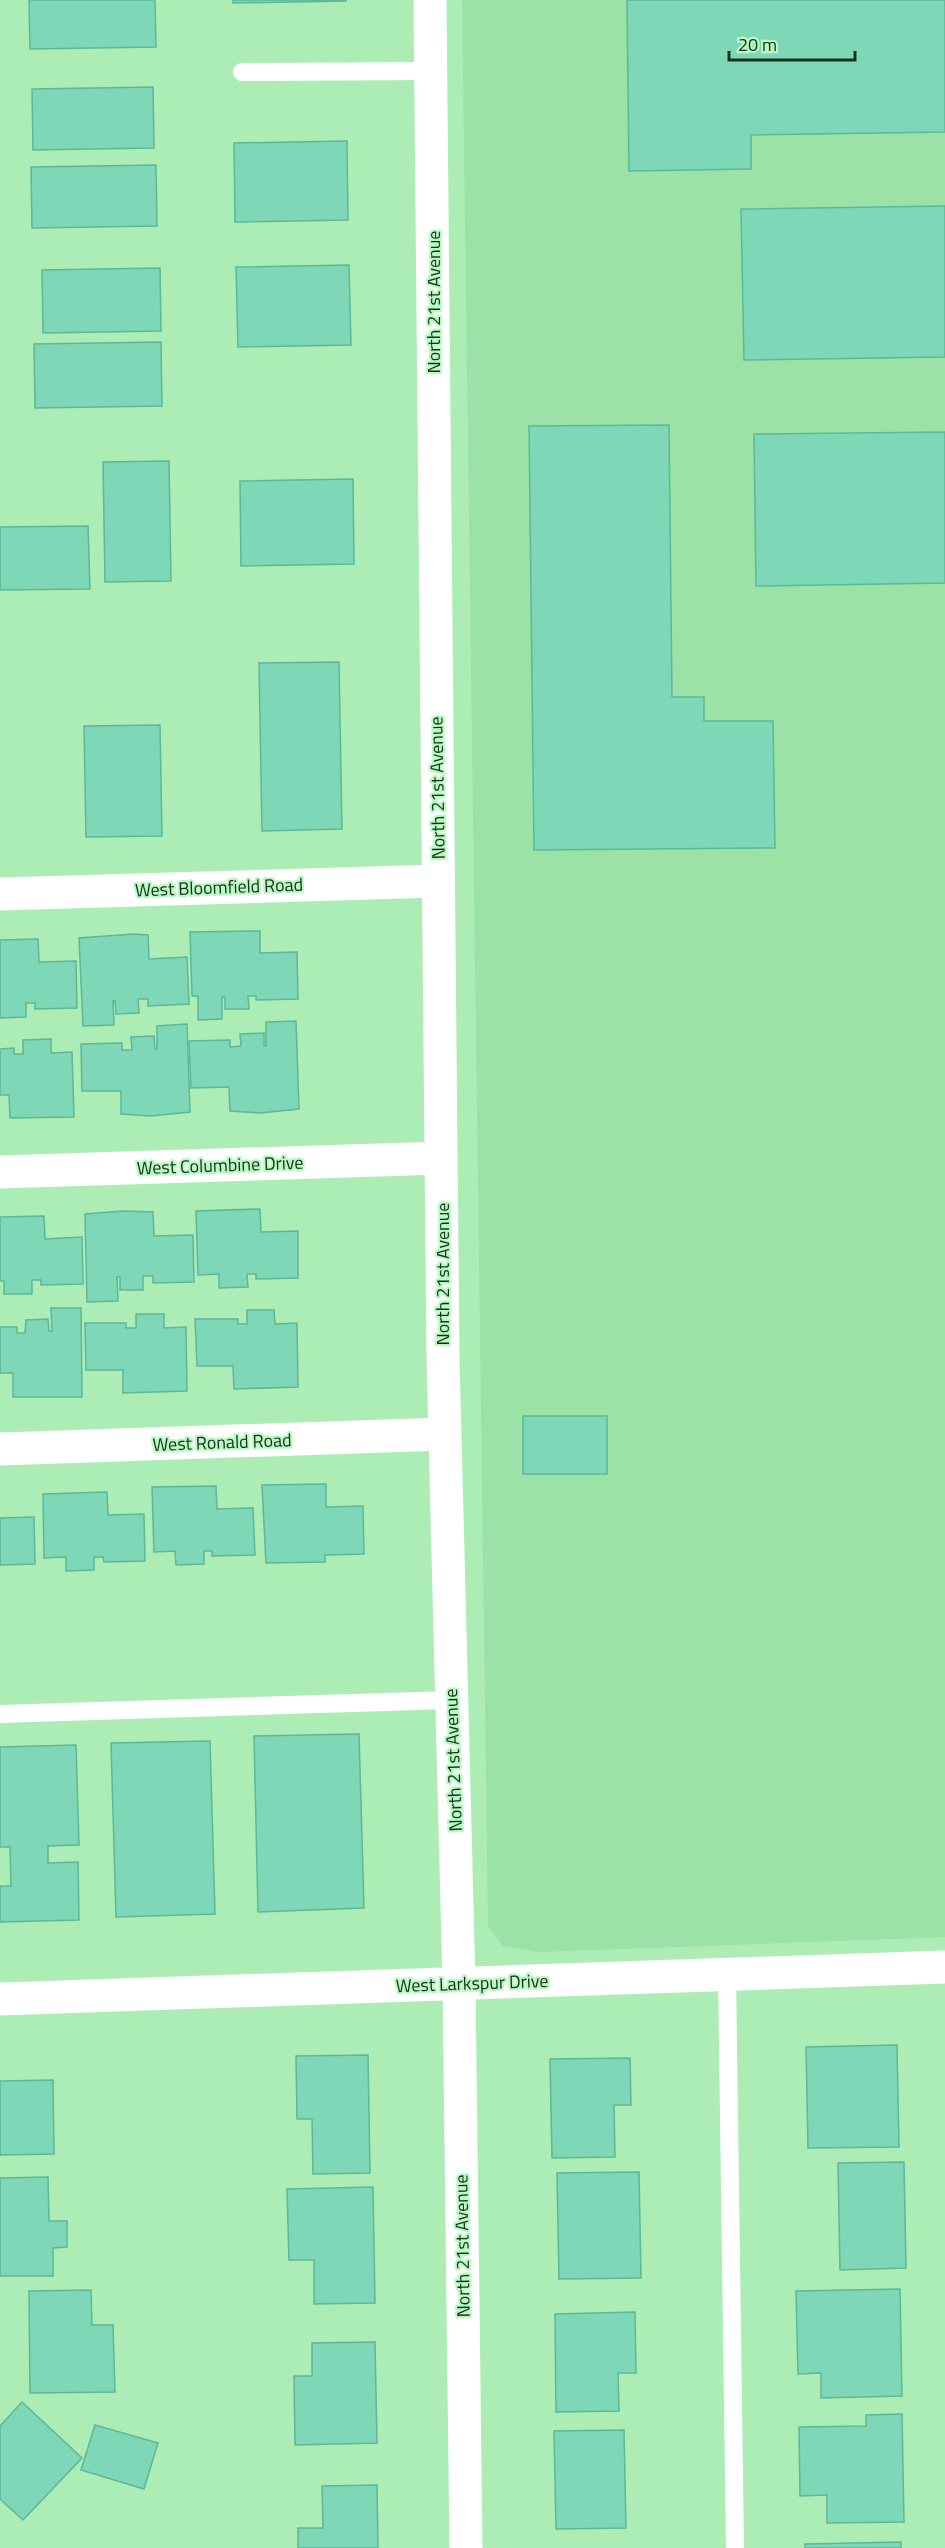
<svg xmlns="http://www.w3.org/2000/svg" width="945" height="2548" font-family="'Titillium Web',sans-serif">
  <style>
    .built { fill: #9be2a6 }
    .building { fill: #7ed8b7; stroke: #5db798; stroke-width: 1.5 }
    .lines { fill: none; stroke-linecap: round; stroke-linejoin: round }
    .lane { stroke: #fff; stroke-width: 18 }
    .street { stroke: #fff; stroke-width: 33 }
    .labels { text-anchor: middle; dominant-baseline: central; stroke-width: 4.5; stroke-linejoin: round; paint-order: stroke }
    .street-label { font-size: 18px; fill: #17301c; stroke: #b9f9c2 }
  </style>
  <rect width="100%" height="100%" fill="#acecb5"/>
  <polygon class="built" points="462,0 945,0 945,1937 539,1952 503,1946 488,1926"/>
  <g class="building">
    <polygon points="29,0 155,0 156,47 30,49"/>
    <polygon points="233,0 346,0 346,1 233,3"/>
    <polygon points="627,0 945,0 945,132 751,135 751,169 629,171"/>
    <polygon points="153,87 154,148 33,150 32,89"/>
    <polygon points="347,141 348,220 235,222 234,143"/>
    <polygon points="156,165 157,226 32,228 31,167"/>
    <polygon points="945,206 945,357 744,360 741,209"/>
    <polygon points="349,265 351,345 238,347 236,267"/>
    <polygon points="160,268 161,331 43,333 42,270"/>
    <polygon points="161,342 162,406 35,408 34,344"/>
    <polygon points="669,425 672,697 704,697 704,721 773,721 775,848 534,850 529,426"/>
    <polygon points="945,432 945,583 756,586 754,434"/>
    <polygon points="169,461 171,581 105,582 103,462"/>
    <polygon points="353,479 354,564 241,566 240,481"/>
    <polygon points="88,526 90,589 0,590 0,527"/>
    <polygon points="339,662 342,829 262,831 259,663"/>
    <polygon points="160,725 162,836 86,837 84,726"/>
    <polygon points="260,931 260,953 297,952 298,999 256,1000 256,996 248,996 249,1009 225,1009 225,997 222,997 222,1019 198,1020 198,996 192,996 190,932"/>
    <polygon points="134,934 148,935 149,959 187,957 189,1004 148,1006 148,999 138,999 139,1013 116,1014 115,1001 113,1001 114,1025 83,1026 79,938"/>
    <polygon points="38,939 39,962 76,961 77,1008 35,1009 35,1003 26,1003 26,1017 0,1018 0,940"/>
    <polygon points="296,1021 299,1109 260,1113 230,1111 229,1087 191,1088 189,1041 230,1040 230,1047 241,1046 240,1034 264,1033 264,1046 266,1046 266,1022"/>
    <polygon points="187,1024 190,1112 151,1116 121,1114 121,1091 82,1091 81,1044 122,1043 122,1050 132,1050 131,1037 154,1036 155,1049 157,1049 157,1026"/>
    <polygon points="51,1039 51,1053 72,1052 74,1117 10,1118 9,1095 0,1095 0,1049 14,1048 14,1054 23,1054 23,1040"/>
    <polygon points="260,1209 261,1232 298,1231 298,1278 256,1279 256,1274 247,1274 248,1287 219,1288 219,1274 198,1275 196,1211"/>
    <polygon points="123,1211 153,1212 154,1236 193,1235 194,1282 153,1283 153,1276 143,1276 143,1290 120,1290 120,1277 117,1277 118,1301 87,1302 85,1214"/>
    <polygon points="44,1216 45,1239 82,1237 83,1284 41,1285 41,1280 32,1280 32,1294 4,1294 4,1281 0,1281 0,1217"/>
    <polygon points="51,1308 81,1308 82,1397 13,1397 13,1373 0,1373 0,1327 17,1327 17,1333 25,1333 26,1320 48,1319 49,1331 52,1331"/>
    <polygon points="247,1310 274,1310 275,1324 297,1323 298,1387 234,1389 233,1366 197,1366 195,1319 238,1319 238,1324 247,1324"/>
    <polygon points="136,1314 164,1314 164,1328 186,1327 187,1391 123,1393 123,1370 86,1370 85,1323 126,1323 126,1328 136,1328"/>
    <rect x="523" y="1416" width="84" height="58"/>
    <polygon points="326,1484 326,1507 363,1506 364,1554 325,1555 325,1562 266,1563 262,1485"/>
    <polygon points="216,1486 217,1509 253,1508 255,1555 212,1556 212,1551 204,1551 204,1564 176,1565 175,1551 154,1552 152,1487"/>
    <polygon points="107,1492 108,1515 144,1514 145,1561 104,1562 103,1557 94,1557 94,1570 66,1571 66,1557 44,1558 43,1494"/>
    <polygon points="34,1517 35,1564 0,1565 0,1518"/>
    <polygon points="359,1734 364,1908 258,1912 254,1736"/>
    <polygon points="210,1741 215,1914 116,1917 111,1743"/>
    <polygon points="76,1745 79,1845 48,1846 48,1863 78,1862 79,1920 0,1922 0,1886 11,1886 10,1847 0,1847 0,1747"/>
    <polygon points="897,2045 899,2147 808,2148 806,2047"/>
    <polygon points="368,2055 370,2173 313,2174 312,2119 297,2119 296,2056"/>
    <polygon points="630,2058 631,2105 614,2105 615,2157 552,2158 550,2059"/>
    <polygon points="53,2080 54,2154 0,2155 0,2081"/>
    <polygon points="904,2162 906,2268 840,2270 838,2163"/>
    <polygon points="639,2172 641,2278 559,2279 557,2173"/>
    <polygon points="48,2177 49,2221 67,2221 67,2247 53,2248 53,2276 0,2276 0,2178"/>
    <polygon points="373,2187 375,2303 314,2304 314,2260 289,2260 287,2189"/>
    <polygon points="900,2289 902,2396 821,2398 821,2373 798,2374 796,2291"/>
    <polygon points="91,2290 92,2325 113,2325 115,2392 30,2393 29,2291"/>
    <polygon points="635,2312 636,2373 618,2373 619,2411 556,2412 555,2314"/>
    <polygon points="375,2342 377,2443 295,2445 294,2376 312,2376 312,2343"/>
    <polygon points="22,2402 82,2458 23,2520 0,2499 0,2426"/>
    <polygon points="902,2414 904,2522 827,2523 827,2495 800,2496 799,2427 866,2426 866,2415"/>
    <polygon points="95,2425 158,2443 144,2489 81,2470"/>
    <polygon points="624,2430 626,2528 556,2529 554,2431"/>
    <polygon points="377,2485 378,2548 298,2548 298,2528 323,2528 322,2486"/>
    <polygon points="901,2542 901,2548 805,2548 805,2544"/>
  </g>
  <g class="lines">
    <g class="lane">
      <polyline points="242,72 431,71"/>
      <polyline points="0,1714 451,1700"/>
      <polyline points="727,1973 735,2548"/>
    </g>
    <g class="street">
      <polyline points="430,0 443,1358 459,1984 466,2548"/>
      <polyline points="0,894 438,881"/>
      <polyline points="0,1172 441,1158"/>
      <polyline points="0,1449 444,1434"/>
      <polyline points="0,1999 945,1967"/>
    </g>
  </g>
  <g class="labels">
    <g class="street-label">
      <text transform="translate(433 302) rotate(-90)">North 21st Avenue</text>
      <text transform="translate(437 788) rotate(-91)">North 21st Avenue</text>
      <text transform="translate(219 887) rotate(-2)">West Bloomfield Road</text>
      <text transform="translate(220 1165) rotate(-2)">West Columbine Drive</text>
      <text transform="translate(442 1274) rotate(-90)">North 21st Avenue</text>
      <text transform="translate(222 1442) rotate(-2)">West Ronald Road</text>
      <text transform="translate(453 1760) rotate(-92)">North 21st Avenue</text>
      <text transform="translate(472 1983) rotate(-2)">West Larkspur Drive</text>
      <text transform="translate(462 2246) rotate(-91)">North 21st Avenue</text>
    </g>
  </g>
  <path d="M729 51v9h126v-9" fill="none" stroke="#17301c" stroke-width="3"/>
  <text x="738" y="51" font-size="18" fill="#17301c" stroke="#b9f9c2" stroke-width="4.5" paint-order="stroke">20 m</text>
</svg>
